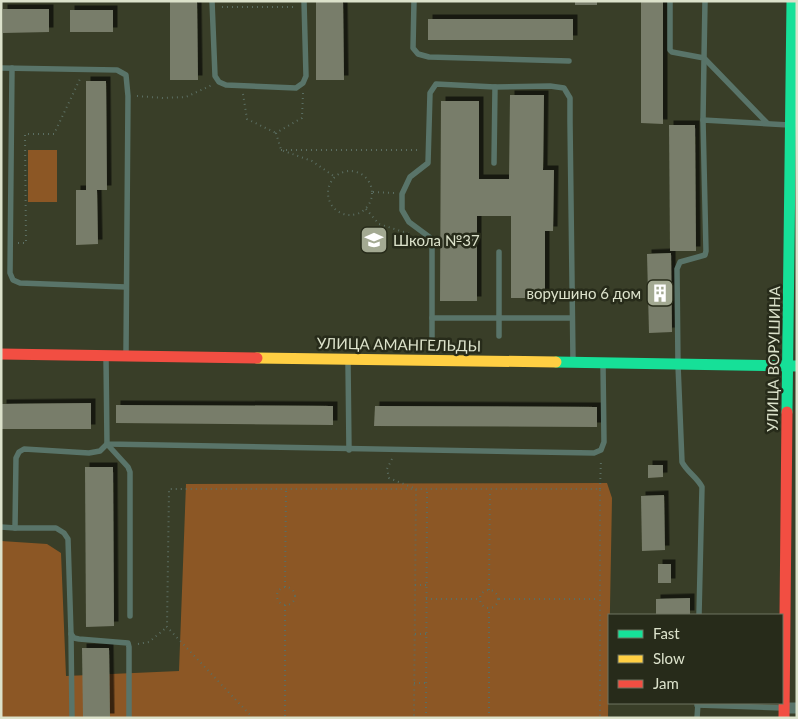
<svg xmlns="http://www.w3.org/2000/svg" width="798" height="719" font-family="Lato,sans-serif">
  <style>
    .green { fill: #8c5725 }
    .building { fill: #787d6a; filter: url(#shadow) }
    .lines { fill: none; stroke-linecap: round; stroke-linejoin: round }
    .path { stroke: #5b6e62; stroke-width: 2; stroke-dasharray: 1 4; stroke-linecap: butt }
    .lane { stroke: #597469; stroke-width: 5.5 }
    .street { stroke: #597469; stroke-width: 11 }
    .fast { stroke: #16e098; stroke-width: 11 }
    .slow { stroke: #ffcf43; stroke-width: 11 }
    .jam { stroke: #f24e42; stroke-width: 11 }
    .labels { text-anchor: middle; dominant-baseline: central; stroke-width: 5; stroke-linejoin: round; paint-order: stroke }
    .poi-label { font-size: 15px; fill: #dce2cb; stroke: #272b1a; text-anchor: start }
    .street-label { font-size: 15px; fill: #dce2cb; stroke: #272b1a }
  </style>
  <defs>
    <filter id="shadow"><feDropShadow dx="4.5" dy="-4.5" stdDeviation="0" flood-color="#0009"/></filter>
  </defs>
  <rect width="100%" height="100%" fill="#393e28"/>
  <g class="green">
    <rect x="28" y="150" width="29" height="52"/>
    <polygon points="607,483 612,498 608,718 1,718 1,541 47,544 61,553 66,676 179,671 186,484"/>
  </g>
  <g class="building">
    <polygon points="170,1 197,1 198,80 170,80"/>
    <polygon points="316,1 343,1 344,80 316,80"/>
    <rect x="575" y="1" width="22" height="4"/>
    <polygon points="641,1 663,1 663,124 641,123"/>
    <polygon points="3,9 49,9 49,32 3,33"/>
    <rect x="70" y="10" width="43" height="22"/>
    <rect x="428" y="19" width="145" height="21"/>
    <polygon points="86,81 106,81 107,190 97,190 98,244 76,245 76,190 86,190"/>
    <polygon points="510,95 544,95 543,170 554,170 553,231 545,231 545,298 511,298 511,216 477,216 477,301 440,301 441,101 479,101 479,179 509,179"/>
    <polygon points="669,125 695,125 696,251 670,251"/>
    <polygon points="671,253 672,332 649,333 647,254"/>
    <polygon points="91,403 91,429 2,429 2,404"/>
    <polygon points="116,405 333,406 333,425 116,423"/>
    <polygon points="375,406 597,407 597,427 374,426"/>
    <polygon points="648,465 663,465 663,477 648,478"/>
    <polygon points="85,467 113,467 114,626 86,627"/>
    <polygon points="664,495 665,550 642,551 641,496"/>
    <rect x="658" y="564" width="13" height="19"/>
    <polygon points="690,598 690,615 656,615 656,599"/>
    <polygon points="82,648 109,648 110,718 83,718"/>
  </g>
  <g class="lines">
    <g class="path">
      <polyline points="222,7 297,7"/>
      <polyline points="303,93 302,118 276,133 281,150 312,161 335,177"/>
      <polyline points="243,94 247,119 276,133"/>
      <polyline points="137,96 163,98 186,97 212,85"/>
      <polyline points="281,150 419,150"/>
      <circle cx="350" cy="193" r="22"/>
      <polyline points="373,192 394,193"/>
      <polyline points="366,209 379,224 410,234"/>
      <polyline points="18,243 26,243 25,134 54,134 80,79"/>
      <polyline points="392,459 387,469 389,478 416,489 414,718"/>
      <polyline points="600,489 601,459"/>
      <polyline points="415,585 426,585"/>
      <circle cx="286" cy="596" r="9"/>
      <polyline points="285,587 286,490"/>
      <circle cx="489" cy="599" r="9"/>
      <polyline points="489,590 490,490"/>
      <polyline points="426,599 480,599"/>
      <polyline points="499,599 599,599"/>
      <polyline points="285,605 285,718"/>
      <polyline points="415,634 426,634"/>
      <polyline points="138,644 149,642 167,627"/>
      <polyline points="414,683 426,683"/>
      <polyline points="253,718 167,627 169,489 600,489 600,718"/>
      <polyline points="426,718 427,490"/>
      <polyline points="489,718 489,608"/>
    </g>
    <g class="lane">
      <polyline points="212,1 215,76 219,82 226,85 296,88 303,83 306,76 304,1"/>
      <polyline points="414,1 413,48 418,54 429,57 569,61"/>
      <polyline points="670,1 670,50 672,52 704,58 703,120"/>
      <polyline points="705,1 704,58 767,123"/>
      <polyline points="1,68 117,70 126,75 128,96 126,354"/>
      <polyline points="12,68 10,273 13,280 20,283 126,287"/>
      <polyline points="494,163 495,87"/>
      <polyline points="499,252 499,336"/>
      <polyline points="432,318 432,337"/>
      <polyline points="572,318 432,318 432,239 409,222 402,210 402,194 410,177 428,163 430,93 436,84 495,87 550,86 564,88 570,98 570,122 573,360"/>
      <polyline points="106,357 107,444 594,453 601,450 604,442 603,365"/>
      <polyline points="348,362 349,450"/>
      <polyline points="1,527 15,528 16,458 19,452 24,449 89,453 100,451 107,444 128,467 130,472 130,616"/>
      <polyline points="15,528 56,528 64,533 68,539 71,634 74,638 79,639 128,643 129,647 129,718"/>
      <path d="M 699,615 L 702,487 C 697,477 687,472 682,462 L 678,365 L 677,269 L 680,262 L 705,255 L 706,251 L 703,120 L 789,125"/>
      <polyline points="71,634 72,718"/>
      <polyline points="697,705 783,708"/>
      <polyline points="697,718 698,703"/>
    </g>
    <polyline class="street" points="784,708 797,708"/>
    <g class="fast">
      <polyline points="556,362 797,366"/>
      <polyline points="787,412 792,1"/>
    </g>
    <polyline class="slow" points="257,358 556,362"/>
    <g class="jam">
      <polyline points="1,354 257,358"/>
      <polyline points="784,718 787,412"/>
    </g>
  </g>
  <defs>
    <g id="school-square" transform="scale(1.4375)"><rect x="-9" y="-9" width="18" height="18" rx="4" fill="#a3a992" stroke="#272b1a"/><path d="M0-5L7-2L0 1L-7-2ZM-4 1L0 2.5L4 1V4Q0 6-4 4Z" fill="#fff"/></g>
    <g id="building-square" transform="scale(1.4375)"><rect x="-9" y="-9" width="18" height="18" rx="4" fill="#a3a992" stroke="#272b1a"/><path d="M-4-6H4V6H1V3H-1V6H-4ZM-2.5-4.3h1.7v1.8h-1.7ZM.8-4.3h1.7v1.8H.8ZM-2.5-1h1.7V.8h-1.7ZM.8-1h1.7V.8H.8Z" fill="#fff"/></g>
  </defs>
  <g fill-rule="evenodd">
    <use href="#school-square" x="374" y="240"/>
    <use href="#building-square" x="660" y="293"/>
  </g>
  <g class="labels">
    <g class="poi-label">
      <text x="393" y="240">Школа №37</text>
      <text x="641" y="293" text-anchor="end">ворушино 6 дом</text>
    </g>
    <g class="street-label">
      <text transform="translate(399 344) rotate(1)">УЛИЦА АМАНГЕЛЬДЫ</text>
      <text transform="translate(773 359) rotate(-89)">УЛИЦА ВОРУШИНА</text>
    </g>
  </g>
  <rect width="798" height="719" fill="none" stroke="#dce2cb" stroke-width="5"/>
  <rect x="608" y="614" width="175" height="90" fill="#272b1a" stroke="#6f7461"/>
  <rect x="618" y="630" width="25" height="8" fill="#16e098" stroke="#6f7461"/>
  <text x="653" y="639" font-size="15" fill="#dce2cb">Fast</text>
  <rect x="618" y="655" width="25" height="8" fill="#ffcf43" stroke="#6f7461"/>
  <text x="653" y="664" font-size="15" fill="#dce2cb">Slow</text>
  <rect x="618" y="680" width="25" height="8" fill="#f24e42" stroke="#6f7461"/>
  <text x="653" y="689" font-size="15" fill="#dce2cb">Jam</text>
</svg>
